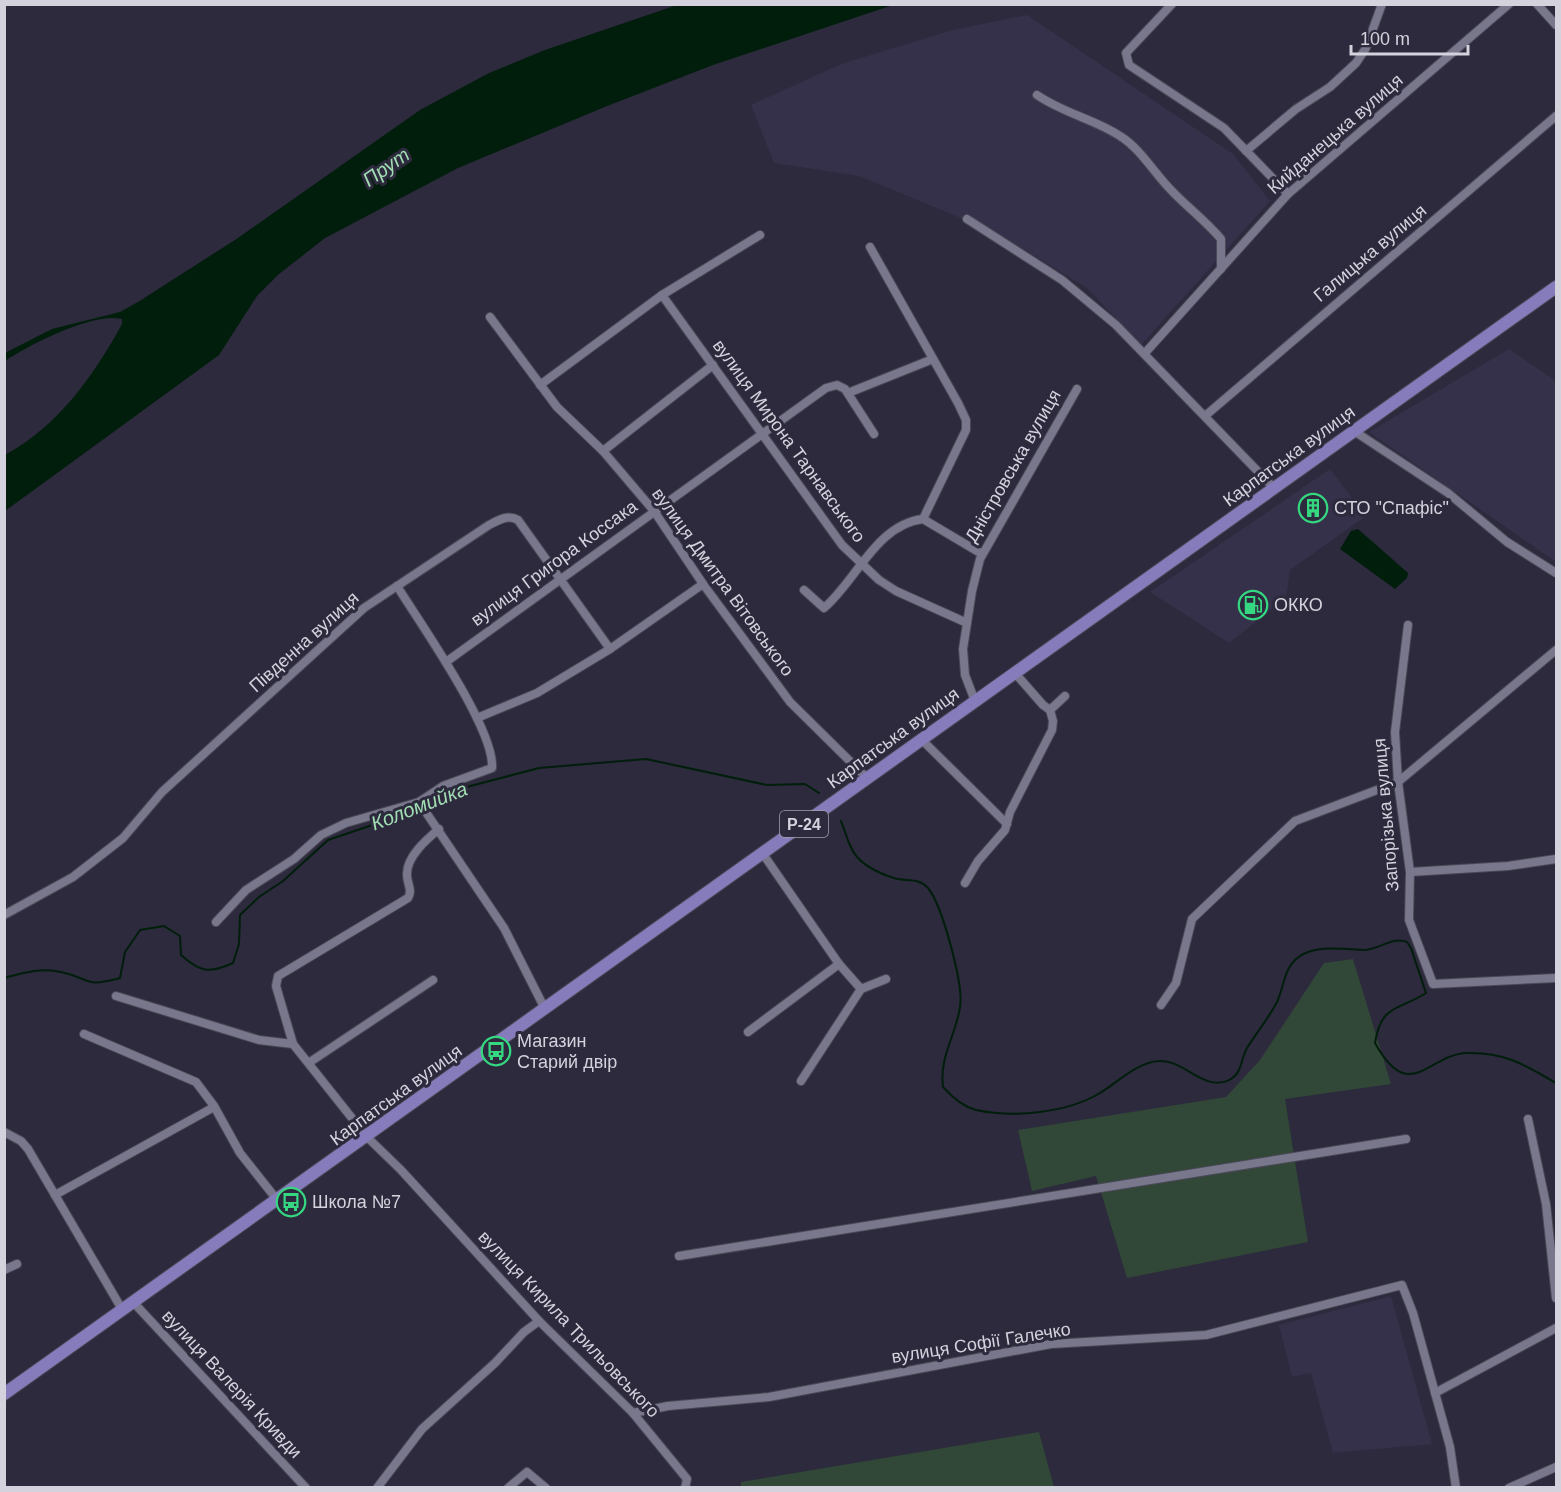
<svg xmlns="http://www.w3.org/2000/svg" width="1561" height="1492" font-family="Arial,sans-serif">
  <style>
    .built { fill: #35314a }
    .green { fill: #314738 }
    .water { fill: #001e0b }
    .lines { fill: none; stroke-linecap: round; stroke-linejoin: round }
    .stream { stroke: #001e0b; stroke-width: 2 }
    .street-casing { stroke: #4a4856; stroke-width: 10 }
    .primary-casing { stroke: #4a4856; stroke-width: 14 }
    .street { stroke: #79778c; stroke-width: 8 }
    .primary { stroke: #867bbb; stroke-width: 12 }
    .labels { text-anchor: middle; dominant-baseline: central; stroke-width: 6; stroke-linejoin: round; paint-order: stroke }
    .shield { fill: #2c2a3c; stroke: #a1a0ad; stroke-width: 1.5 }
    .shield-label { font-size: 16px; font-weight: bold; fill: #d3d2dd }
    .street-label { font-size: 18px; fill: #d3d2dd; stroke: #2c2a3c }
    .poi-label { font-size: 18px; fill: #d3d2dd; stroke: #2c2a3c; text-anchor: start }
    .water-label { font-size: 20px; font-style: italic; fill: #a1ddb3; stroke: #2c2a3c }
  </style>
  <rect width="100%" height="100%" fill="#2c2a3c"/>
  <g class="built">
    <polygon points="1027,15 1233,154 1270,201 1141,345 1087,288 997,233 859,176 774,163 751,105 841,64 953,30"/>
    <polygon points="1509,349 1556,381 1556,562 1369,432"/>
    <polygon points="1330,469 1366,516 1290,570 1286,598 1229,643 1150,592"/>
    <polygon points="1391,1296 1432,1444 1333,1453 1311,1373 1292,1377 1279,1325"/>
  </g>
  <g class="green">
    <polygon points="1353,959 1391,1084 1285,1099 1308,1242 1127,1278 1096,1176 1032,1191 1018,1130 1226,1097 1260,1060 1324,963"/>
    <polygon points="1039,1432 1054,1487 741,1487 741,1482"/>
  </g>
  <g class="water">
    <path d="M 677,5 L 893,5 L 713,65 L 607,106 L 458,168 L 325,238 L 279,274 L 257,296 L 219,355 L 5,511 L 5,455 C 58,426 93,377 122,324 L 122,319 C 93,312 29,345 5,361 L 5,353 L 52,329 L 120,312 L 138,302 L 238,238 L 420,110 L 489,73 L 545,50 Z"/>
    <polygon points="1358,529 1408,573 1407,578 1395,589 1340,549 1351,531"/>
  </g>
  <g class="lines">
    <g class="stream">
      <path d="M 841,821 C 846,833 849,849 858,858 C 866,867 883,875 894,878 C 906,882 918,877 928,888 C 942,905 964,985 960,1007 C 956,1035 939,1057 943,1087 C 951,1096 964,1107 976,1110 C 1014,1118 1067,1113 1100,1093 C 1118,1082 1138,1062 1159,1061 C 1184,1059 1205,1094 1231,1079 C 1242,1073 1241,1058 1247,1048 C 1257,1032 1268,1019 1277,1002 C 1282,992 1283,979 1289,968 C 1303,942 1339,949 1364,950 C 1379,950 1392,936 1407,942 L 1411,948 L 1426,993 C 1398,1011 1381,1004 1375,1043 C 1410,1106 1428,1054 1467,1053 C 1505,1052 1525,1065 1556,1083"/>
      <path d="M 4,978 C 22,973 43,967 61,972 C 93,979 83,988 120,978 L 125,952 L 140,930 L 164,926 L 180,936 L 181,955 C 200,972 209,974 233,963 L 239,944 L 240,915 L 259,897 L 283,881 L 328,840 L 414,811 L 431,799 L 459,789 L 539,768 L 646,759 L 767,785 L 805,784 L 819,793"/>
    </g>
    <g class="street-casing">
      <g id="street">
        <polyline points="1172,4 1126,53 1129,65 1224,128 1288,194"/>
        <polyline points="1537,4 1556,25"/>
        <path d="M 1037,95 C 1063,113 1094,119 1120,136 C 1141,149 1154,173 1171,190 C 1187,207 1206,221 1221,239 L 1221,269"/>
        <polyline points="1246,151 1296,109 1330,87 1356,63 1366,48 1382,4"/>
        <polyline points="967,219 1062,280 1116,325 1274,488"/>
        <polyline points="662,295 842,545 879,580 896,591 967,623"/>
        <polyline points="490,317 557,407 603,451 654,511 703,584 790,702 867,778"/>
        <polyline points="1145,353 1288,194 1509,4"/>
        <polyline points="540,385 662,295 760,235"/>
        <polyline points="848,393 933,359"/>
        <polyline points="1205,416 1556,116"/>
        <polyline points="1354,431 1448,493 1507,542 1556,573"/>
        <polyline points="603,451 713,365"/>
        <polyline points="923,519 982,554"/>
        <path d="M 804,590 L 824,608 C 856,581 877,524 923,519 L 966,430 L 966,420 L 958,403 L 870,247"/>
        <polyline points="1408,625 1395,732 1398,782 1410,872 1409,920 1433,984 1556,978"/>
        <polyline points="446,662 826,388 837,385 845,389 874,434"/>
        <polyline points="1015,673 1043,705 1050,710"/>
        <polyline points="975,701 965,675 963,649 972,591 980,559 1077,389"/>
        <polyline points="477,718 537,693 610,649 703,584"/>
        <polyline points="922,740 1007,824"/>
        <polyline points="419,802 504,928 545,1009"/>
        <path d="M 439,829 C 427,839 406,857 407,875 C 407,884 413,890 408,898 L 278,976 L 276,986 L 293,1044 L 367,1137 L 401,1170 L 539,1321 L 633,1413 L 687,1479 L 685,1488"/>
        <polyline points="763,854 839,964 861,989"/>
        <polyline points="1410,872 1508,866 1556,859"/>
        <polyline points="965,883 978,861 1005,830 1010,812 1052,730 1053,721 1050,710 1065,696"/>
        <path d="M 4,915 L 73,877 L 123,838 L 162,792 L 364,608 L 489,525 C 499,520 508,514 518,520 L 610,649"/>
        <path d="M 216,922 L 246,890 L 294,859 L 321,835 L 346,823 L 419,802 L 443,786 L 492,768 C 495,729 420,623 397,586"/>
        <polyline points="116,996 259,1040 293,1044"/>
        <polyline points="1161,1005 1176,983 1192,919 1295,821 1398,782 1556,650"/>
        <polyline points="748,1032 839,964"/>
        <polyline points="84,1034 196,1082 214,1106 240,1153 278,1201"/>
        <polyline points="310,1062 433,980"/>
        <polyline points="801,1081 861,989 886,979"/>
        <polyline points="1528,1119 1546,1204 1556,1298"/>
        <polyline points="4,1132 21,1141 28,1149 123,1311"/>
        <polyline points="55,1195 214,1107"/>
        <polyline points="679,1256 1406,1139"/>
        <polyline points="4,1270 17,1264"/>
        <polyline points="134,1303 306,1488"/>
        <polyline points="1435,1393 1556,1328"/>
        <polyline points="633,1413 668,1406 769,1397 1051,1344 1206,1335 1402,1285 1413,1313 1450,1447 1456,1488"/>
        <polyline points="377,1488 422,1429 495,1363 524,1332 539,1321"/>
        <polyline points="508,1488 527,1472 546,1488"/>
        <polyline points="1509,1488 1556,1467"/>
      </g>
    </g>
    <g class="primary-casing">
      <polyline id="primary" points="4,1394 1556,287"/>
    </g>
    <use href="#street" class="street"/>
    <use href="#primary" class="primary"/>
  </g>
  <defs>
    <g id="building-ring" transform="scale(1.5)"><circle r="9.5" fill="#2c2a3c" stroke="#35d881" stroke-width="1.5"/><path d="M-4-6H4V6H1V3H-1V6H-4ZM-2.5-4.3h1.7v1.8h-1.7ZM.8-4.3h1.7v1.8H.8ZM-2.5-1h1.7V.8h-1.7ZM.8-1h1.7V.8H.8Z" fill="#35d881"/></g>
    <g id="fuel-ring" transform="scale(1.5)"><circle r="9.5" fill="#2c2a3c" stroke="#35d881" stroke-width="1.5"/><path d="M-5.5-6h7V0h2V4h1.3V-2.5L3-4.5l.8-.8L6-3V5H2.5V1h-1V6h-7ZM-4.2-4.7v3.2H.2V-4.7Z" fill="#35d881"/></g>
    <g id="bus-ring" transform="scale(1.5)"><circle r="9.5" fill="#2c2a3c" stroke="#35d881" stroke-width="1.5"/><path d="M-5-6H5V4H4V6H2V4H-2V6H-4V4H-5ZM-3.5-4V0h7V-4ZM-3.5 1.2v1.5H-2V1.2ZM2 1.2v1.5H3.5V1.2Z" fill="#35d881"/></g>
  </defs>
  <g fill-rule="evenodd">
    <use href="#building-ring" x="1313" y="508"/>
    <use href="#fuel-ring" x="1253" y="605"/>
    <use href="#bus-ring" x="496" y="1051"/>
    <use href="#bus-ring" x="291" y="1202"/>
  </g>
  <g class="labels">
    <rect class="shield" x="780" y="811" width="48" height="26" rx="4.5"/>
    <g class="shield-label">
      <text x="804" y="824">Р-24</text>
    </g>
    <g class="street-label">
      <text transform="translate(1335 134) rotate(-41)">Кийданецька вулиця</text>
      <text transform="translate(1370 253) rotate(-40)">Галицька вулиця</text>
      <text transform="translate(789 441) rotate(54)">вулиця Мирона Тарнавського</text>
      <text transform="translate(1289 456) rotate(-36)">Карпатська вулиця</text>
      <text transform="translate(1013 466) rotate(-60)">Дністровська вулиця</text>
      <text transform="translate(554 563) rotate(-36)">вулиця Григора Коссака</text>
      <text transform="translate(723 582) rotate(54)">вулиця Дмитра Вітовського</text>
      <text transform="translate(304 642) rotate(-42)">Південна вулиця</text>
      <text transform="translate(893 738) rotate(-36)">Карпатська вулиця</text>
      <text transform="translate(1386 815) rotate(-95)">Запорізька вулиця</text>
      <text transform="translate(396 1095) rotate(-36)">Карпатська вулиця</text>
      <text transform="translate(569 1324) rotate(46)">вулиця Кирила Трильовського</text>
      <text transform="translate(981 1343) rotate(-9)">вулиця Софії Галечко</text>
      <text transform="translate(232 1384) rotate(47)">вулиця Валерія Кривди</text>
    </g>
    <g class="poi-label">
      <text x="1334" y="508">СТО "Спафіс"</text>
      <text x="1274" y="605">ОККО</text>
      <text x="517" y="1041">Магазин<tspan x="517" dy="21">Старий двір</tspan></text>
      <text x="312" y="1202">Школа №7</text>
    </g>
    <g class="water-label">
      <text transform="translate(386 167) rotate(-35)">Прут</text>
      <text transform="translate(419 806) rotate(-21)">Коломийка</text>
    </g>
  </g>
  <rect width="1561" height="1492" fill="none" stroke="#d3d2dd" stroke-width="12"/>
  <path d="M1351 45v9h117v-9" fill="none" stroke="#d3d2dd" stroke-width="3"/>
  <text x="1360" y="45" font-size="18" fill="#d3d2dd" stroke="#2c2a3c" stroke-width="4.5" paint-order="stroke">100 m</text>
</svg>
